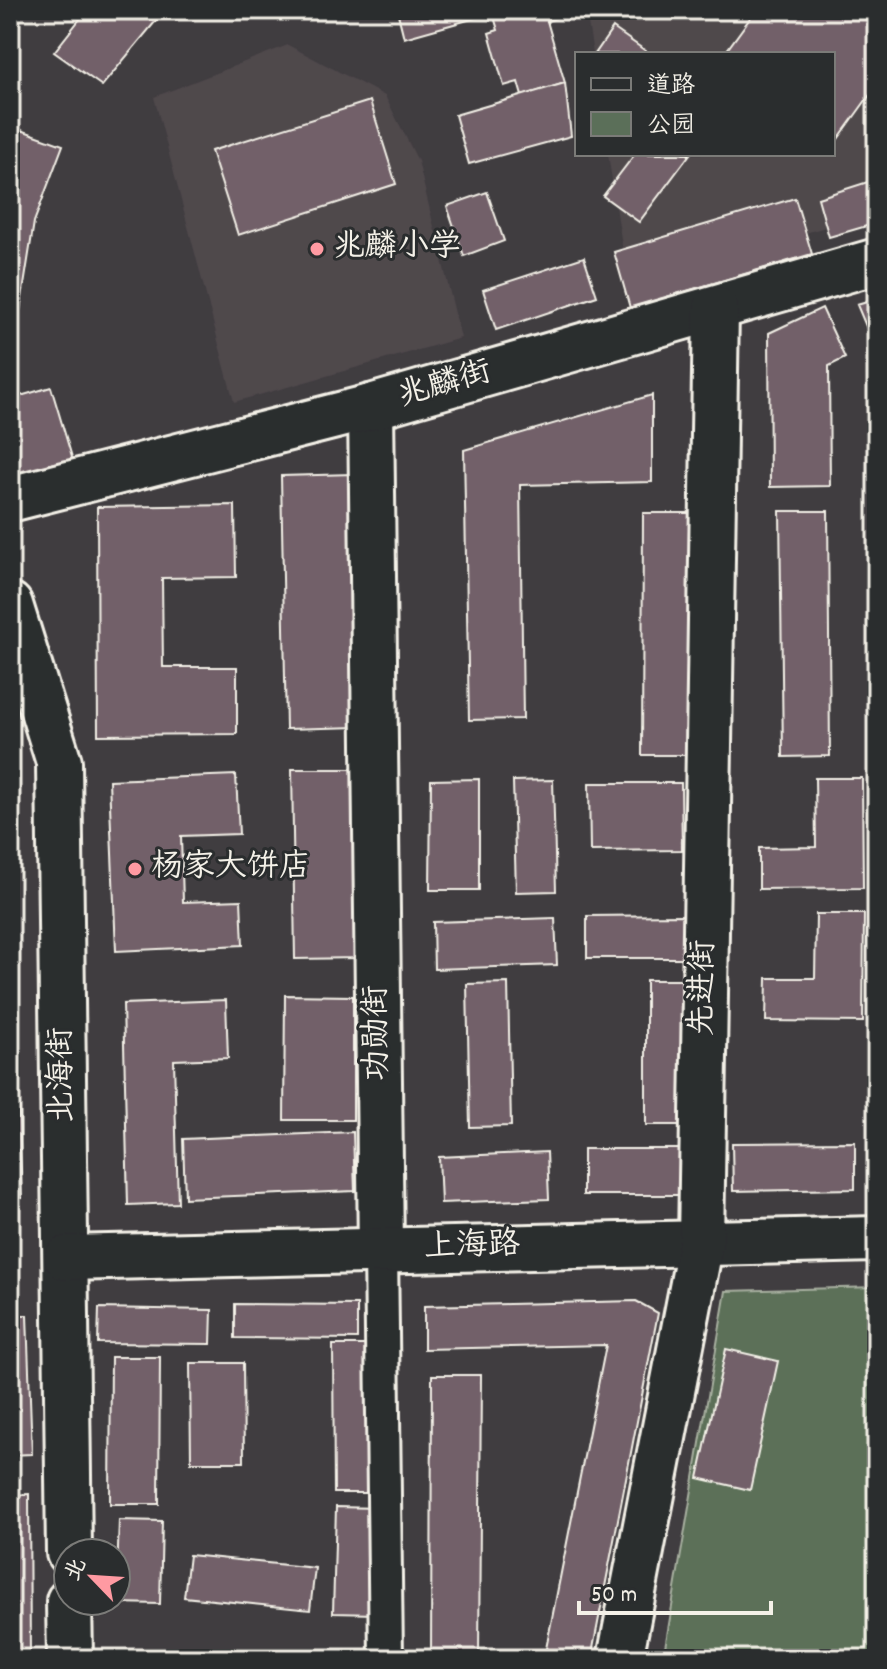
<svg xmlns="http://www.w3.org/2000/svg" width="887" height="1669" font-family="Dekko,'LXGW WenKai TC',sans-serif">
  <style>
    .built { fill: #4f484c }
    .green { fill: #5b6f59; stroke: #a8b0a0; stroke-width: 2 }
    .building { fill: #726169; stroke: #f4f1e8; stroke-width: 2 }
    .lines { fill: none; stroke-linecap: round; stroke-linejoin: round }
    .street-casing { stroke: #f4f1e8; stroke-width: 38 }
    .secondary-casing { stroke: #f4f1e8; stroke-width: 50 }
    .street { stroke: #2a2d2e; stroke-width: 32 }
    .secondary { stroke: #2a2d2e; stroke-width: 44 }
    .poi-dot { fill: #ff9aa2; stroke: #2a2d2e; stroke-width: 3 }
    .labels { text-anchor: middle; dominant-baseline: central; stroke-width: 6; stroke-linejoin: round; paint-order: stroke }
    .poi-label { font-size: 32px; fill: #f4f1e8; stroke: #2a2d2e; text-anchor: start }
    .street-label { font-size: 32px; fill: #f4f1e8; stroke: #2a2d2e }
  </style>
  <rect width="100%" height="100%" fill="#403d40"/>
  <filter id="ink" filterUnits="userSpaceOnUse"><feTurbulence type="fractalNoise" baseFrequency=".0125" numOctaves="2"/><feDisplacementMap in="SourceGraphic" scale="16" xChannelSelector="R" yChannelSelector="G"/><feConvolveMatrix kernelMatrix="1 2 1 2 8 2 1 2 1" color-interpolation-filters="sRGB"/></filter>
  <g filter="url(#ink)">
    <g class="built">
      <polygon points="586,10 877,10 877,212 628,285 608,154 833,154 833,54 593,54"/>
      <polygon points="288,45 385,96 418,161 461,338 234,402 154,97"/>
    </g>
    <polygon class="green" points="877,1287 877,1659 663,1659 726,1291"/>
    <g class="building">
      <polygon points="87,10 165,10 102,86 54,52"/>
      <polygon points="397,10 485,10 486,15 404,38"/>
      <polygon points="492,10 554,10 556,18 547,21 565,83 522,96 518,82 504,86 489,33 498,30"/>
      <polygon points="756,10 877,10 877,85 833,146 833,54 724,54"/>
      <polygon points="613,28 650,54 595,54"/>
      <polygon points="565,83 571,136 469,164 455,115"/>
      <polygon points="370,101 396,184 238,235 211,151"/>
      <polygon points="10,126 63,145 34,222 20,311 10,310"/>
      <polygon points="635,154 690,154 639,222 603,196"/>
      <polygon points="877,179 877,223 829,237 818,198"/>
      <polygon points="487,192 504,241 464,256 447,206"/>
      <polygon points="795,198 812,254 630,308 614,252"/>
      <polygon points="584,257 597,296 496,330 483,290"/>
      <polygon points="877,299 877,341 873,343 857,305"/>
      <polygon points="822,308 845,358 829,366 830,486 770,487 769,333"/>
      <polygon points="51,387 74,464 10,484 10,399"/>
      <polygon points="652,395 652,482 520,485 523,719 469,720 464,450"/>
      <polygon points="353,474 359,727 286,729 281,476"/>
      <polygon points="235,505 236,577 162,578 163,667 237,667 237,734 98,735 97,507"/>
      <polygon points="780,511 828,511 830,756 783,757"/>
      <polygon points="643,513 692,513 690,755 642,755"/>
      <polygon points="292,769 356,769 359,958 295,959"/>
      <polygon points="236,775 239,834 181,836 183,902 241,900 243,945 116,951 109,780"/>
      <polygon points="815,778 862,778 863,888 759,889 759,848 816,847"/>
      <polygon points="479,779 479,890 430,890 431,780"/>
      <polygon points="553,780 556,891 516,892 513,781"/>
      <polygon points="589,783 681,783 682,850 590,851"/>
      <polygon points="816,914 864,914 863,1022 766,1021 767,978 815,978"/>
      <polygon points="683,915 683,958 587,958 587,916"/>
      <polygon points="555,918 557,965 434,969 433,922"/>
      <polygon points="13,949 22,1198 10,1199 10,950"/>
      <rect x="646" y="980" width="45" height="145"/>
      <polygon points="508,983 511,1126 470,1127 467,984"/>
      <polygon points="285,995 353,996 353,1120 284,1120"/>
      <polygon points="226,1000 228,1058 174,1060 178,1203 128,1205 123,1004"/>
      <polygon points="353,1132 355,1191 185,1198 183,1139"/>
      <polygon points="855,1142 855,1189 733,1191 732,1143"/>
      <rect x="583" y="1149" width="102" height="46"/>
      <polygon points="547,1152 549,1199 441,1203 439,1157"/>
      <polygon points="636,1301 658,1313 591,1659 544,1659 606,1345 424,1349 424,1306"/>
      <polygon points="235,1304 357,1305 357,1339 235,1338"/>
      <polygon points="99,1308 212,1310 211,1344 98,1343"/>
      <polygon points="10,1315 27,1315 32,1454 10,1455"/>
      <polygon points="333,1345 374,1345 375,1493 334,1493"/>
      <polygon points="726,1349 778,1361 750,1490 698,1478"/>
      <polygon points="111,1357 160,1357 159,1504 110,1504"/>
      <polygon points="190,1363 243,1363 244,1462 191,1462"/>
      <polygon points="432,1375 481,1375 479,1659 431,1659"/>
      <polygon points="29,1494 30,1659 10,1659 10,1495"/>
      <polygon points="336,1507 379,1508 376,1614 333,1613"/>
      <polygon points="119,1520 162,1521 160,1604 116,1603"/>
      <polygon points="189,1555 315,1568 310,1610 184,1597"/>
    </g>
    <g class="lines">
      <g class="street-casing">
        <polyline id="street" points="381,1250 386,1659"/>
      </g>
      <g class="secondary-casing">
        <g id="secondary">
          <polyline points="371,407 381,1250"/>
          <polyline points="10,499 371,407 877,261"/>
          <polyline points="10,605 59,762 69,1553"/>
          <polyline points="67,1258 877,1239"/>
          <polyline points="69,1601 70,1659"/>
          <polyline points="620,1659 701,1242 716,309"/>
        </g>
      </g>
      <use href="#street" class="street"/>
      <use href="#secondary" class="secondary"/>
    </g>
  </g>
  <g class="poi-dot">
    <circle cx="317" cy="249" r="8"/>
    <circle cx="135" cy="869" r="8"/>
  </g>
  <g class="labels">
    <g class="poi-label">
      <text x="333" y="249">兆麟小学</text>
      <text x="151" y="869">杨家大饼店</text>
    </g>
    <g class="street-label">
      <text transform="translate(445 386) rotate(-16)">兆麟街</text>
      <text transform="translate(705 988) rotate(-89)">先进街</text>
      <text transform="translate(379 1033) rotate(-91)">功勋街</text>
      <text transform="translate(64 1075) rotate(-91)">北海街</text>
      <text transform="translate(472 1248) rotate(-2)">上海路</text>
    </g>
  </g>
  <rect width="887" height="1669" fill="none" stroke="#2a2d2e" stroke-width="40"/>
  <rect x="20" y="20" width="847" height="1629" fill="none" stroke="#f4f1e8" stroke-width="3" filter="url(#ink)"/>
  <rect x="575" y="52" width="260" height="104" fill="#2a2d2e" stroke="#7b7b78" stroke-width="2"/>
  <rect x="591" y="78" width="40" height="12" fill="#2a2d2e" stroke="#7b7b78" stroke-width="2"/>
  <text x="647" y="92" font-size="24" fill="#f4f1e8">道路</text>
  <rect x="591" y="112" width="40" height="24" fill="#5b6f59" stroke="#7b7b78" stroke-width="2"/>
  <text x="647" y="132" font-size="24" fill="#f4f1e8">公园</text>
  <g transform="translate(92 1577) rotate(295)"><circle r="38" fill="#2a2d2e" stroke="#7b7b78" stroke-width="2"/>
  <path d="M0-6L14 30L0 20L-14 30Z" fill="#ff9aa2"/>
  <text y="-12" font-size="22" font-weight="bold" text-anchor="middle" fill="#f4f1e8">北</text>
  </g>
  <path d="M579 1601v12h192v-12" fill="none" stroke="#f4f1e8" stroke-width="4"/>
  <text x="591" y="1601" font-size="24" fill="#f4f1e8" stroke="#2a2d2e" stroke-width="6" paint-order="stroke">50 m</text>
</svg>
